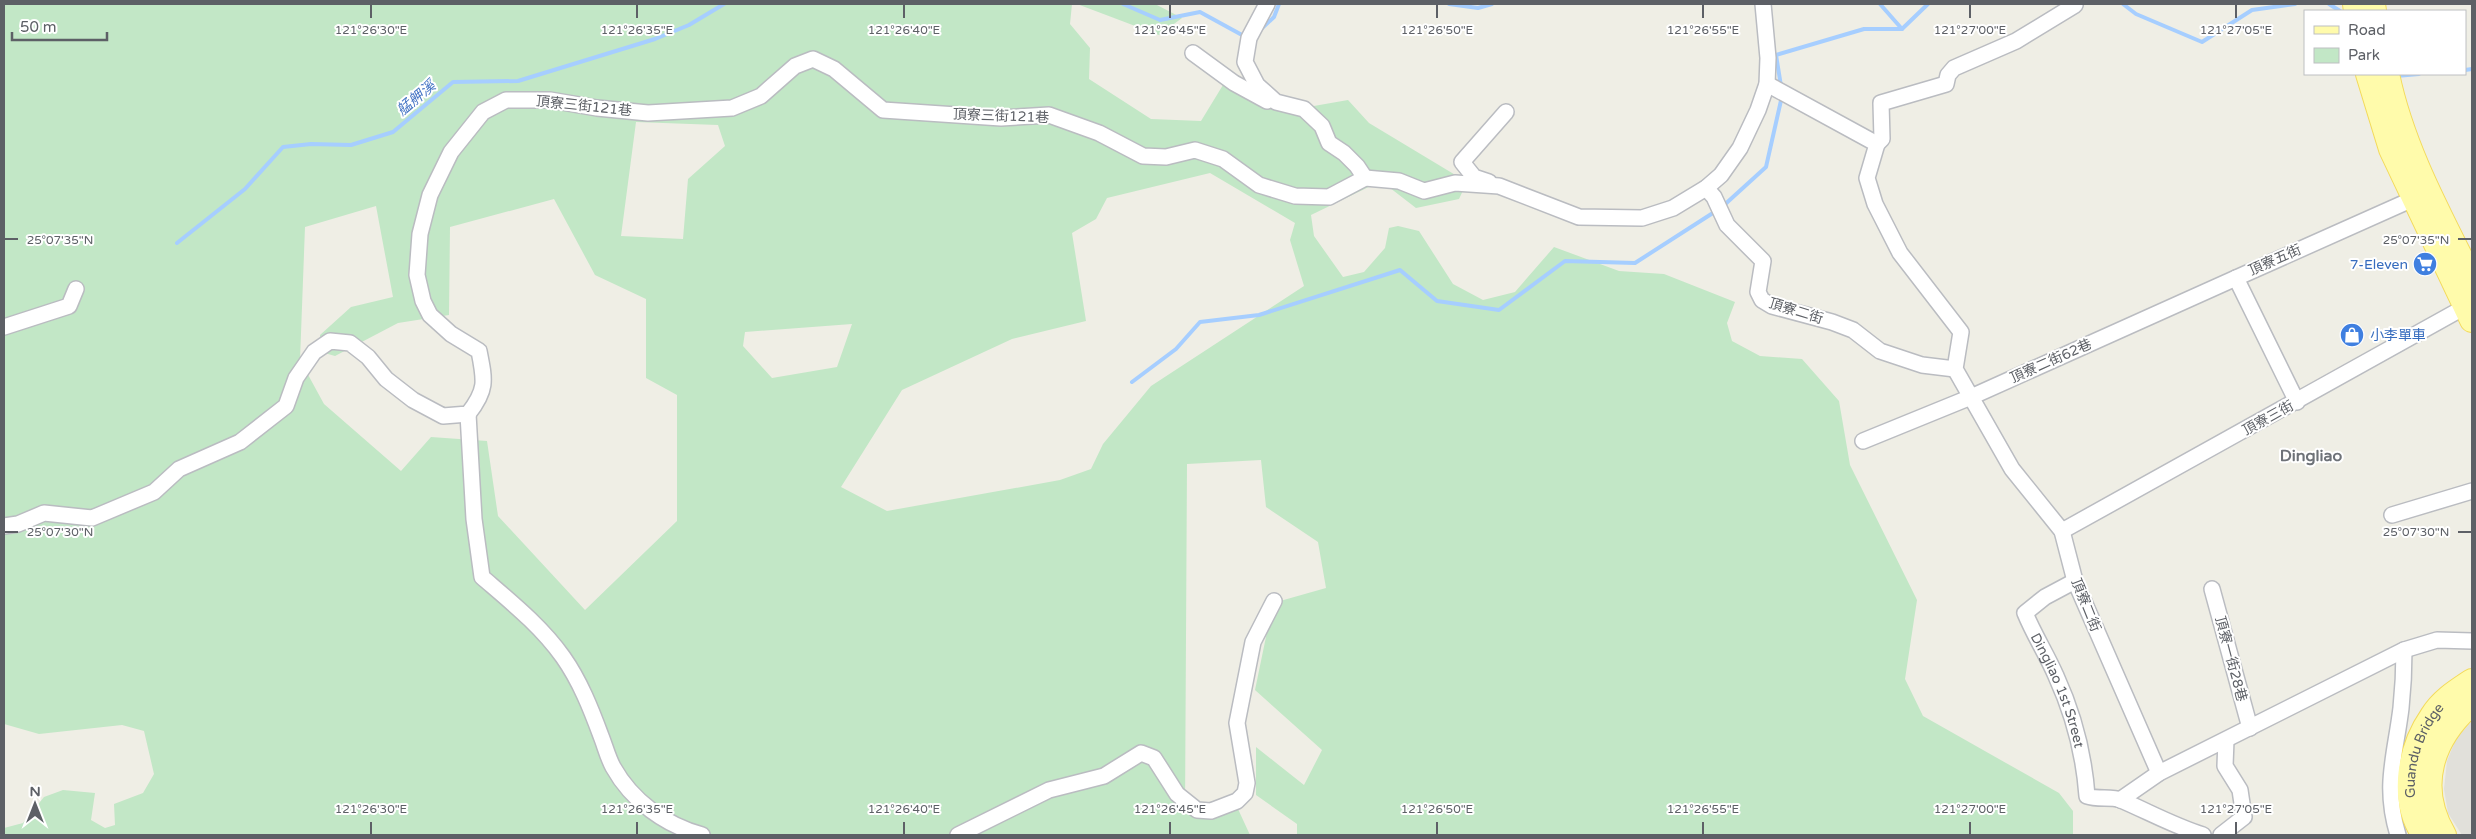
<svg xmlns="http://www.w3.org/2000/svg" width="2476" height="839" font-family="'Varela Round','Noto Sans TC',sans-serif">
  <style>
    .industrial { fill: #e1e0da }
    .green { fill: #c2e7c6; fill-rule: evenodd }
    .lines { fill: none; stroke-linecap: round; stroke-linejoin: round }
    .stream { stroke: #a6ceff; stroke-width: 4 }
    .minor-casing { stroke: #babcc1; stroke-width: 18 }
    .primary-casing { stroke: #f3da5b; stroke-width: 26 }
    .minor { stroke: #fff; stroke-width: 15 }
    .primary { stroke: #fffbab; stroke-width: 24 }
    .ticks { fill: none; stroke: #5d6066; stroke-width: 2 }
    .labels { text-anchor: middle; dominant-baseline: central; stroke-width: 4; stroke-linejoin: round; paint-order: stroke }
    .street-label { font-size: 14px; fill: #5d6066; stroke: #fff }
    .shop-label { font-size: 14px; fill: #366cbe; stroke: #fff; text-anchor: end }
    .water-label { font-size: 15px; font-style: italic; fill: #4675c5; stroke: #fff }
    .quarter-label { font-size: 16px; font-weight: bold; fill: #6e7278; stroke: #fff }
    .ticks-label { font-size: 12px; text-anchor: middle; fill: #5d6066; stroke: #fff; stroke-width: 4; stroke-linejoin: round; paint-order: stroke }
  </style>
  <rect width="100%" height="100%" fill="#efeee5"/>
  <polygon class="industrial" points="2472,721 2472,835 2462,835 2448,813 2444,789 2447,761 2456,739"/>
  <g class="green">
    <path d="M 4,4 L 1072,4 L 1070,24 L 1090,48 L 1089,79 L 1151,119 L 1201,121 L 1223,85 L 1291,110 L 1348,100 L 1369,123 L 1467,182 L 1459,199 L 1416,208 L 1381,181 L 1311,215 L 1314,236 L 1343,277 L 1364,272 L 1385,248 L 1389,228 L 1398,226 L 1419,231 L 1453,284 L 1483,300 L 1515,292 L 1554,247 L 1619,271 L 1664,274 L 1735,302 L 1727,323 L 1732,341 L 1760,356 L 1802,359 L 1839,401 L 1850,465 L 1917,600 L 1905,679 L 1923,716 L 2059,793 L 2073,811 L 2073,835 L 1297,835 L 1297,824 L 1256,795 L 1256,747 L 1304,785 L 1322,750 L 1255,690 L 1273,603 L 1326,588 L 1318,542 L 1266,507 L 1261,460 L 1187,464 L 1185,812 L 1232,796 L 1250,835 L 4,835 L 4,828 L 23,823 L 44,797 L 63,790 L 95,793 L 91,820 L 105,828 L 115,825 L 114,804 L 143,793 L 154,774 L 144,731 L 122,725 L 39,734 L 4,724 ZM 636,122 L 718,125 L 725,146 L 688,179 L 683,239 L 621,236 ZM 1210,173 L 1295,223 L 1290,240 L 1304,286 L 1151,386 L 1103,444 L 1091,469 L 1060,480 L 887,511 L 841,487 L 902,390 L 1012,339 L 1086,321 L 1072,233 L 1096,219 L 1107,198 ZM 554,199 L 595,275 L 646,299 L 646,378 L 677,395 L 677,521 L 585,610 L 498,516 L 487,441 L 431,437 L 401,471 L 324,404 L 300,360 L 305,227 L 376,206 L 393,297 L 351,307 L 320,335 L 321,352 L 335,356 L 398,323 L 449,315 L 450,227 ZM 852,324 L 837,367 L 772,378 L 743,346 L 745,332 Z"/>
    <polygon points="1077,4 1155,4 1182,18 1159,35"/>
  </g>
  <g class="lines">
    <g class="stream">
      <polyline points="1123,4 1160,20 1200,12 1242,35 1245,34"/>
      <polyline points="1449,4 1478,8 1492,4"/>
      <polyline points="1880,4 1902,29 1928,4"/>
      <polyline points="2123,4 2136,14 2202,42 2252,10 2295,4"/>
      <polyline points="2329,4 2340,11"/>
      <polyline points="1259,31 1274,17 1279,4"/>
      <polyline points="2465,70 2472,69"/>
      <polyline points="2396,76 2419,74"/>
      <polyline points="1781,86 1776,55 1864,29 1902,29"/>
      <polyline points="1722,207 1766,167 1782,96"/>
      <polyline points="177,243 245,189 283,147 311,144 351,145 393,132 453,82 518,81 655,39 689,25 724,4"/>
      <polyline points="1132,382 1176,349 1200,322 1259,315 1400,270 1437,301 1499,310 1565,261 1635,263 1716,211"/>
    </g>
    <g class="minor-casing">
      <g id="minor">
        <polyline points="1267,4 1249,38 1245,62 1257,85 1276,102 1304,109 1322,126 1329,143 1344,153 1357,166 1365,178"/>
        <polyline points="1193,53 1234,83 1267,101"/>
        <polyline points="1767,84 1877,144 1867,178 1875,204 1900,253 1961,332 1955,369 2012,469 2062,531 2075,581 2159,773"/>
        <polyline points="1877,144 1882,139 1881,103 1946,84 1948,75 1954,68 2016,41 2075,5"/>
        <polyline points="1489,182 1474,177 1462,162 1506,112"/>
        <polyline points="1706,188 1714,197 1727,225 1763,261 1758,292 1762,300 1772,306 1832,322 1853,330 1880,351 1922,365 1955,369"/>
        <polyline points="4,327 69,306 76,289"/>
        <polyline points="2297,402 2236,278 2413,199"/>
        <path d="M 468,414 L 474,519 L 482,577 C 511,602 541,626 563,657 C 580,681 591,709 601,736 C 605,746 608,758 613,767 C 632,801 665,825 702,835"/>
        <polyline points="1863,441 1971,397 2236,278"/>
        <polyline points="2392,515 2472,491"/>
        <path d="M 4,526 L 18,524 L 44,513 L 92,518 L 154,492 L 179,469 L 240,442 L 286,406 L 296,378 L 314,352 L 330,341 L 350,343 L 368,357 L 386,379 L 413,400 L 443,416 L 468,414 C 487,390 485,381 479,351 L 451,334 L 430,315 L 423,301 L 417,275 L 420,234 L 430,195 L 451,152 L 483,112 L 506,100 L 550,100 L 597,108 L 648,113 L 732,108 L 761,96 L 795,66 L 813,59 L 834,69 L 883,110 L 1001,118 L 1049,115 L 1099,133 L 1143,156 L 1166,157 L 1195,150 L 1223,159 L 1259,185 L 1295,196 L 1329,197 L 1365,178 L 1399,181 L 1424,191 L 1455,183 L 1499,186 L 1579,217 L 1642,218 L 1673,208 L 1706,188 L 1721,175 L 1740,148 L 1758,110 L 1767,84 L 1768,58 L 1763,4"/>
        <polyline points="2062,531 2472,303"/>
        <path id="s1" d="M 2075,581 L 2045,597 L 2025,613 C 2034,635 2047,655 2056,676 C 2073,713 2084,755 2087,796 C 2098,800 2111,796 2121,800 C 2149,812 2174,826 2203,835"/>
        <polyline points="2212,589 2250,728"/>
        <polyline points="2120,800 2159,773 2404,650 2437,640 2472,641"/>
        <polyline points="958,835 1049,790 1104,776 1141,753 1154,758 1177,794 1197,810 1211,811 1237,801 1245,793 1247,783 1237,723 1253,642 1274,601"/>
        <polyline points="2221,835 2244,817 2240,790 2225,766 2226,740"/>
        <path d="M 2398,835 C 2383,786 2395,757 2401,708 C 2403,689 2404,670 2404,650"/>
      </g>
    </g>
    <g class="primary-casing">
      <g id="primary">
        <polyline points="2355,4 2356,11"/>
        <polyline points="2373,4 2374,11"/>
        <polyline points="2368,74 2391,149 2472,320"/>
        <path d="M 2387,74 C 2402,147 2439,214 2472,280"/>
        <path id="s2" d="M 2424,835 C 2400,800 2409,749 2432,716 C 2442,700 2457,691 2472,681"/>
        <path d="M 2444,835 C 2415,786 2432,738 2472,703"/>
      </g>
    </g>
    <use href="#minor" class="minor"/>
    <use href="#primary" class="primary"/>
  </g>
  <path class="ticks" d="M 371,5 L 371,18M 637,5 L 637,18M 904,5 L 904,18M 1170,5 L 1170,18M 1437,5 L 1437,18M 1703,5 L 1703,18M 1970,5 L 1970,18M 2236,5 L 2236,18M 5,239 L 18,239M 2458,239 L 2471,239M 5,532 L 18,532M 2458,532 L 2471,532M 371,822 L 371,834M 637,822 L 637,834M 904,822 L 904,834M 1170,822 L 1170,834M 1437,822 L 1437,834M 1703,822 L 1703,834M 1970,822 L 1970,834M 2236,822 L 2236,834"/>
  <defs>
    <g id="supermarket-disc" transform="scale(1.25)"><circle r="9.5" fill="#3f7fe0" stroke="#fff"/><path d="M-6-5.5h2.5l.6 2H6L4.5 2H-2.5L-4.4-4H-6ZM-1.5 3.2a1.3 1.3 0 1 0 .1 0ZM3 3.2a1.3 1.3 0 1 0 .1 0Z" fill="#fff"/></g>
    <g id="shop-disc" transform="scale(1.25)"><circle r="9.5" fill="#3f7fe0" stroke="#fff"/><path d="M-5-2.5h2.3a2.7 3.5 0 0 1 5.4 0H5L5.5 6h-11ZM-1.5-2.5h3a1.5 2.3 0 0 0-3 0Z" fill="#fff"/></g>
  </defs>
  <g fill-rule="evenodd">
    <use href="#supermarket-disc" x="2425" y="264"/>
    <use href="#shop-disc" x="2352" y="335"/>
  </g>
  <g class="labels">
    <g class="street-label">
      <text transform="translate(584 106) rotate(6)">頂寮三街121巷</text>
      <text transform="translate(1001 116) rotate(2)">頂寮三街121巷</text>
      <text transform="translate(2275 260) rotate(-24)">頂寮五街</text>
      <text transform="translate(1796 311) rotate(17)">頂寮二街</text>
      <text transform="translate(2051 361) rotate(-24)">頂寮二街62巷</text>
      <text transform="translate(2268 418) rotate(-29)">頂寮三街</text>
      <text transform="translate(2086 605) rotate(68)">頂寮二街</text>
      <text transform="translate(2231 659) rotate(75)">頂寮一街28巷</text>
      <text stroke="none"><textPath href="#s1" startOffset="144">Dingliao 1st Street</textPath></text>
      <text stroke="none"><textPath href="#s2" startOffset="90">Guandu Bridge</textPath></text>
    </g>
    <g class="shop-label">
      <text x="2408" y="264">7-Eleven</text>
      <text x="2370" y="335" text-anchor="start">小李單車</text>
    </g>
    <g class="water-label">
      <text transform="translate(416 98) rotate(-40)">艋舺溪</text>
    </g>
    <g class="quarter-label">
      <text x="2311" y="456">Dingliao</text>
    </g>
  </g>
  <g class="ticks-label">
    <text x="371" y="34">121°26'30"E</text>
    <text x="637" y="34">121°26'35"E</text>
    <text x="904" y="34">121°26'40"E</text>
    <text x="1170" y="34">121°26'45"E</text>
    <text x="1437" y="34">121°26'50"E</text>
    <text x="1703" y="34">121°26'55"E</text>
    <text x="1970" y="34">121°27'00"E</text>
    <text x="2236" y="34">121°27'05"E</text>
    <text x="60" y="244">25°07'35"N</text>
    <text x="2416" y="244">25°07'35"N</text>
    <text x="60" y="536">25°07'30"N</text>
    <text x="2416" y="536">25°07'30"N</text>
    <text x="371" y="813">121°26'30"E</text>
    <text x="637" y="813">121°26'35"E</text>
    <text x="904" y="813">121°26'40"E</text>
    <text x="1170" y="813">121°26'45"E</text>
    <text x="1437" y="813">121°26'50"E</text>
    <text x="1703" y="813">121°26'55"E</text>
    <text x="1970" y="813">121°27'00"E</text>
    <text x="2236" y="813">121°27'05"E</text>
  </g>
  <rect width="2476" height="839" fill="none" stroke="#5d6066" stroke-width="10"/>
  <rect x="2304" y="10" width="162" height="65" fill="#ffffff" stroke="#bebfc2"/>
  <rect x="2314" y="26" width="25" height="8" fill="#fffbab" stroke="#bebfc2"/>
  <text x="2348" y="35" font-size="15" fill="#5d6066">Road</text>
  <rect x="2314" y="48" width="25" height="15" fill="#c2e7c6" stroke="#bebfc2"/>
  <text x="2348" y="60" font-size="15" fill="#5d6066">Park</text>
  <g transform="translate(35 804)" stroke="#ffffff" stroke-width="4" paint-order="stroke">
  <path d="M0-4L9 19L0 12L-9 19Z" fill="#5d6066"/>
  <text y="-8" font-size="14" font-weight="bold" text-anchor="middle" fill="#5d6066">N</text>
  </g>
  <path d="M12 32v8h95v-8" fill="none" stroke="#5d6066" stroke-width="2.5"/>
  <text x="20" y="32" font-size="15" fill="#5d6066" stroke="#ffffff" stroke-width="4" paint-order="stroke">50 m</text>
</svg>
